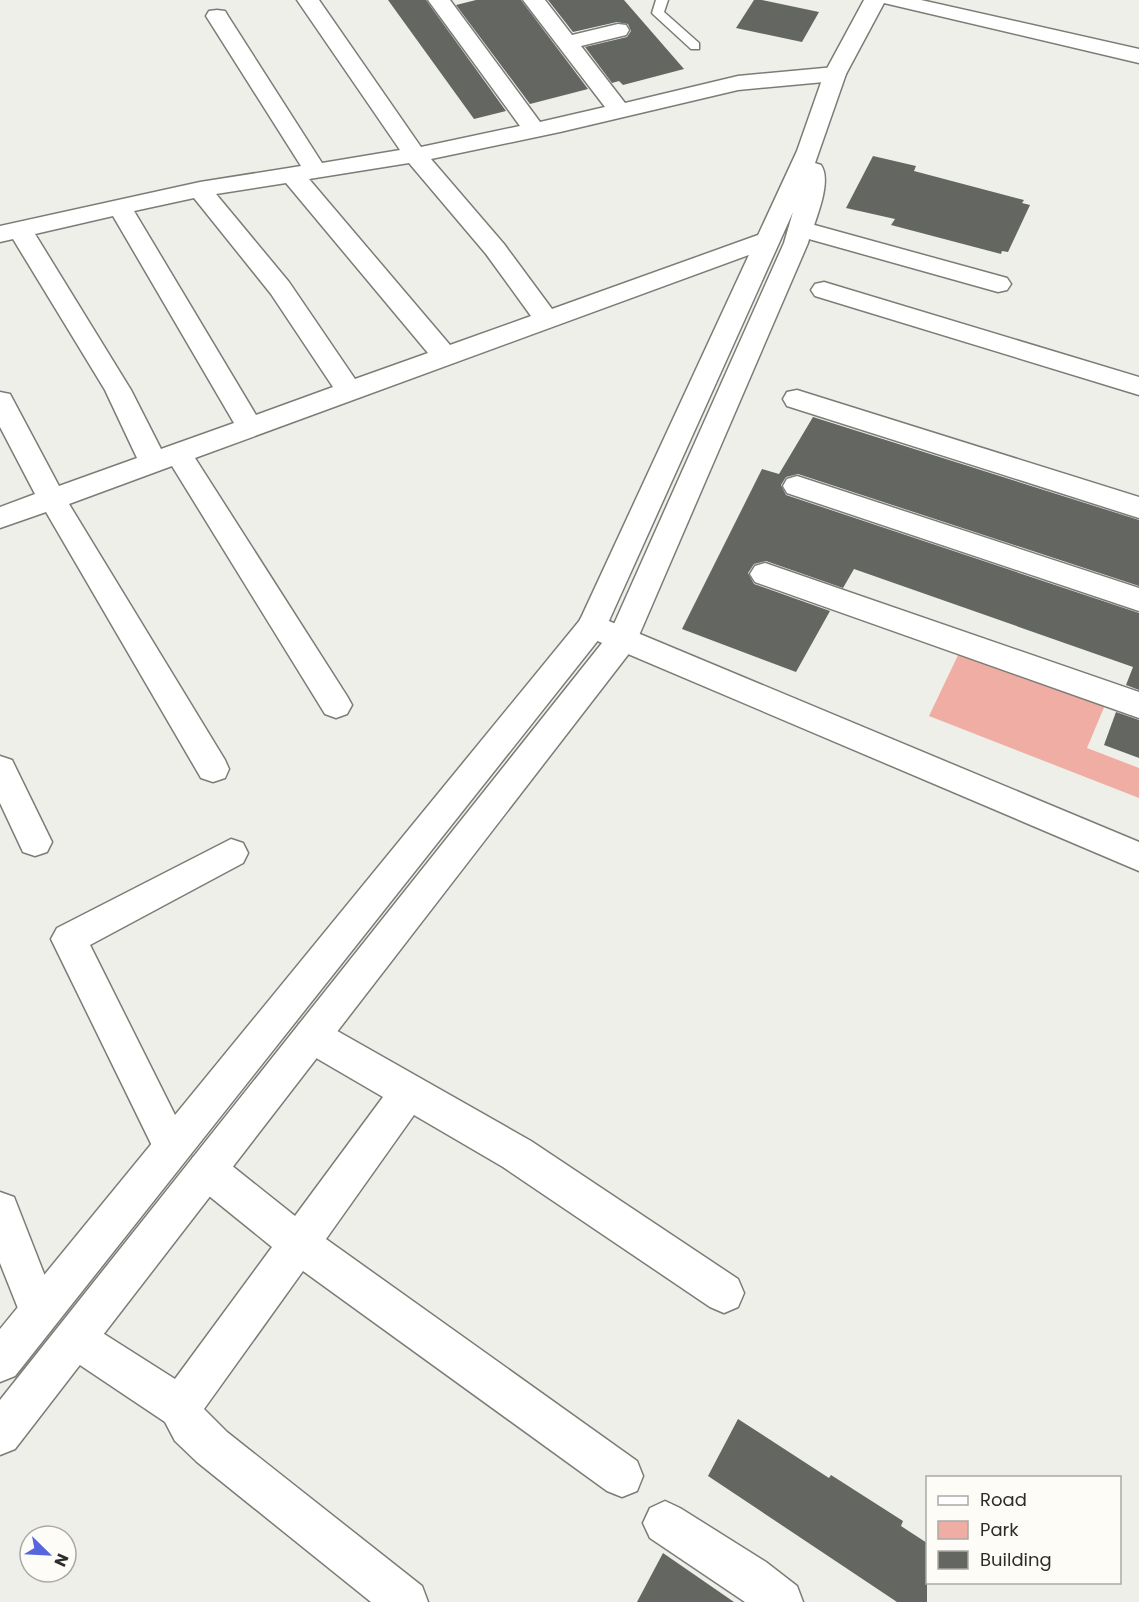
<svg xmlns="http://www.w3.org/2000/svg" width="1139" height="1602" font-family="Poppins,sans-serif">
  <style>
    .green { fill: #efada3 }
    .building { fill: #646662 }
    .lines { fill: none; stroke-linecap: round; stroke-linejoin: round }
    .service-casing { stroke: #7c7c77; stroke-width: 3 }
    .minor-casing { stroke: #7c7c77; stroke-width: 3 }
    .tertiary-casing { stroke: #7c7c77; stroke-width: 3 }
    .service { fill: #fff; fill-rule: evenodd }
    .minor { fill: #fff; fill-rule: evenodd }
    .tertiary { fill: #fff; fill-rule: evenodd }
  </style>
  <rect width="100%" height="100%" fill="#efefea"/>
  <polygon class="green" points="960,651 1105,705 1087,748 1139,768 1139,798 929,716"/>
  <g class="building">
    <polygon points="388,0 426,0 506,111 474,119"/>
    <polygon points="476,0 521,0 588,89 530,104 456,5"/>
    <polygon points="548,0 624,0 684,69 623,85 619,81 612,83 585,47 627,37 631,31 628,24 617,22 573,32"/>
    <polygon points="754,0 762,0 819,12 802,42 736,28"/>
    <polygon points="873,156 916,166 914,171 1024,200 1022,203 1030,205 1008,252 1002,251 1001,254 891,225 895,219 846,208"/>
    <polygon points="813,417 1139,520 1139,586 798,474 786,477 781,485 786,495 1139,613 1139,690 1126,685 1133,667 854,569 843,588 766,561 754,564 748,573 754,584 830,611 796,672 682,629 762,469 779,474"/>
    <polygon points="1116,712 1139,720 1139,758 1104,745"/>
    <polygon points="738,1419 829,1478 831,1475 903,1521 901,1526 927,1543 927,1602 897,1602 708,1476"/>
    <polygon points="663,1553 734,1602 637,1602"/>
  </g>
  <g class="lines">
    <g class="service-casing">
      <polygon id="service" points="656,0 668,0 664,12 699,43 699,49 691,49 654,15 652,13"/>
    </g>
    <g class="minor-casing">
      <g id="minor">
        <path d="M 297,0 L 319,0 L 421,147 L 520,126 L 428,0 L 450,0 L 540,122 L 605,107 L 523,0 L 545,0 L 572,35 L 618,24 L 626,25 L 629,30 L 626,35 L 581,46 L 625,103 L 738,76 L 835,67 L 843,69 L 846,74 L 843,79 L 835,81 L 738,90 L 560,132 L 431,159 L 504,244 L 552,309 L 758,235 L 767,232 L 776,235 L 779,240 L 776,245 L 195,458 L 347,696 L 352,705 L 347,714 L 336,718 L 325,714 L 172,466 L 69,504 L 225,760 L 229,769 L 225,778 L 213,782 L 201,778 L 46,512 L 0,528 L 0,507 L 35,494 L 0,427 L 0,392 L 10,394 L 59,486 L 137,458 L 105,390 L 13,239 L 0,242 L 0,226 L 200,182 L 301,166 L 206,16 L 209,11 L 217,10 L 225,11 L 228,16 L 322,163 L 400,150 ZM 409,163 L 486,254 L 531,316 L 450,345 L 309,179 ZM 286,183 L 428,353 L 355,379 L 289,282 L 216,194 ZM 194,198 L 271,294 L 333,387 L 256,415 L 134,211 ZM 113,216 L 234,423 L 161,449 L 131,390 L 35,234 Z"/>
        <polygon points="800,221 1007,278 1011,284 1007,290 998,292 791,234 788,229 791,224"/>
        <polygon points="824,282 1139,377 1139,395 815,296 811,290 815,284"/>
        <polygon points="797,390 1139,497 1139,518 787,406 783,399 787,392"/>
        <polygon points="797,476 1139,588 1139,611 787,493 783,486 787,479"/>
        <polygon points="765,563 1139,692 1139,718 755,582 750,574 755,566"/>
        <polygon points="592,614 1139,842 1139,871 581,634 577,626 581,618"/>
        <polygon points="0,756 12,760 52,842 47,852 35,856 23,852 0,803"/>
        <polygon points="231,839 243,843 248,853 243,863 90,945 191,1147 185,1160 172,1165 159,1160 51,939 57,928"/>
        <polygon points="312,1019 325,1024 531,1141 738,1279 744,1293 738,1307 724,1313 710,1307 503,1167 414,1115 326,1239 637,1461 643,1476 637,1491 622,1497 607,1491 303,1271 204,1409 227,1432 422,1586 428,1602 371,1602 197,1462 175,1441 165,1422 62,1353 56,1339 62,1325 76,1319 90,1325 175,1379 272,1247 193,1183 188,1170 193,1157 207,1151 221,1157 295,1216 383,1097 299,1048 294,1036 299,1024"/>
        <polygon points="0,1192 14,1197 59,1312 53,1326 39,1332 25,1326 0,1263"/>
        <polygon points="665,1501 680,1508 766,1562 797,1586 803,1602 745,1602 650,1538 643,1523 650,1508"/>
      </g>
    </g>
    <g class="tertiary-casing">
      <path id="tertiary" d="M 864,0 L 921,0 L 1139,49 L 1139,63 L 884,3 L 846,74 L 815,163 L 821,165 C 833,182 814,223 808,243 L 634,647 L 15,1449 L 0,1455 L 0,1400 L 610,633 L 784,243 L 793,212 L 603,634 L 15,1376 L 0,1382 L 0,1329 L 580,620 L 797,151 L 824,74 Z"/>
    </g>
    <use href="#service" class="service"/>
    <use href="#minor" class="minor"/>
    <use href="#tertiary" class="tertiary"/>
  </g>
  <rect x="926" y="1476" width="195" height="108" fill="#fdfcf7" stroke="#aaa9a6" stroke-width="1.5"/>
  <rect x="938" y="1496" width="30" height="9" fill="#ffffff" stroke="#aaa9a6" stroke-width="1.5"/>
  <text x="980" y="1506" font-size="18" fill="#2e2d2c">Road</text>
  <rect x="938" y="1521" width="30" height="18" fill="#efada3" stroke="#aaa9a6" stroke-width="1.5"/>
  <text x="980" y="1536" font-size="18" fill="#2e2d2c">Park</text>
  <rect x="938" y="1551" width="30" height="18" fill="#646662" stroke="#aaa9a6" stroke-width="1.5"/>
  <text x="980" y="1566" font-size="18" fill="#2e2d2c">Building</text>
  <g transform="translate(48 1554) rotate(114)"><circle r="28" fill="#fdfcf7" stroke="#aaa9a6" stroke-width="1.5"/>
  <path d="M0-4.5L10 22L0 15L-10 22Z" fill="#5766dd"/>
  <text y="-9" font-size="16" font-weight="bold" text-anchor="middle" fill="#2e2d2c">N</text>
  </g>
</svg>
